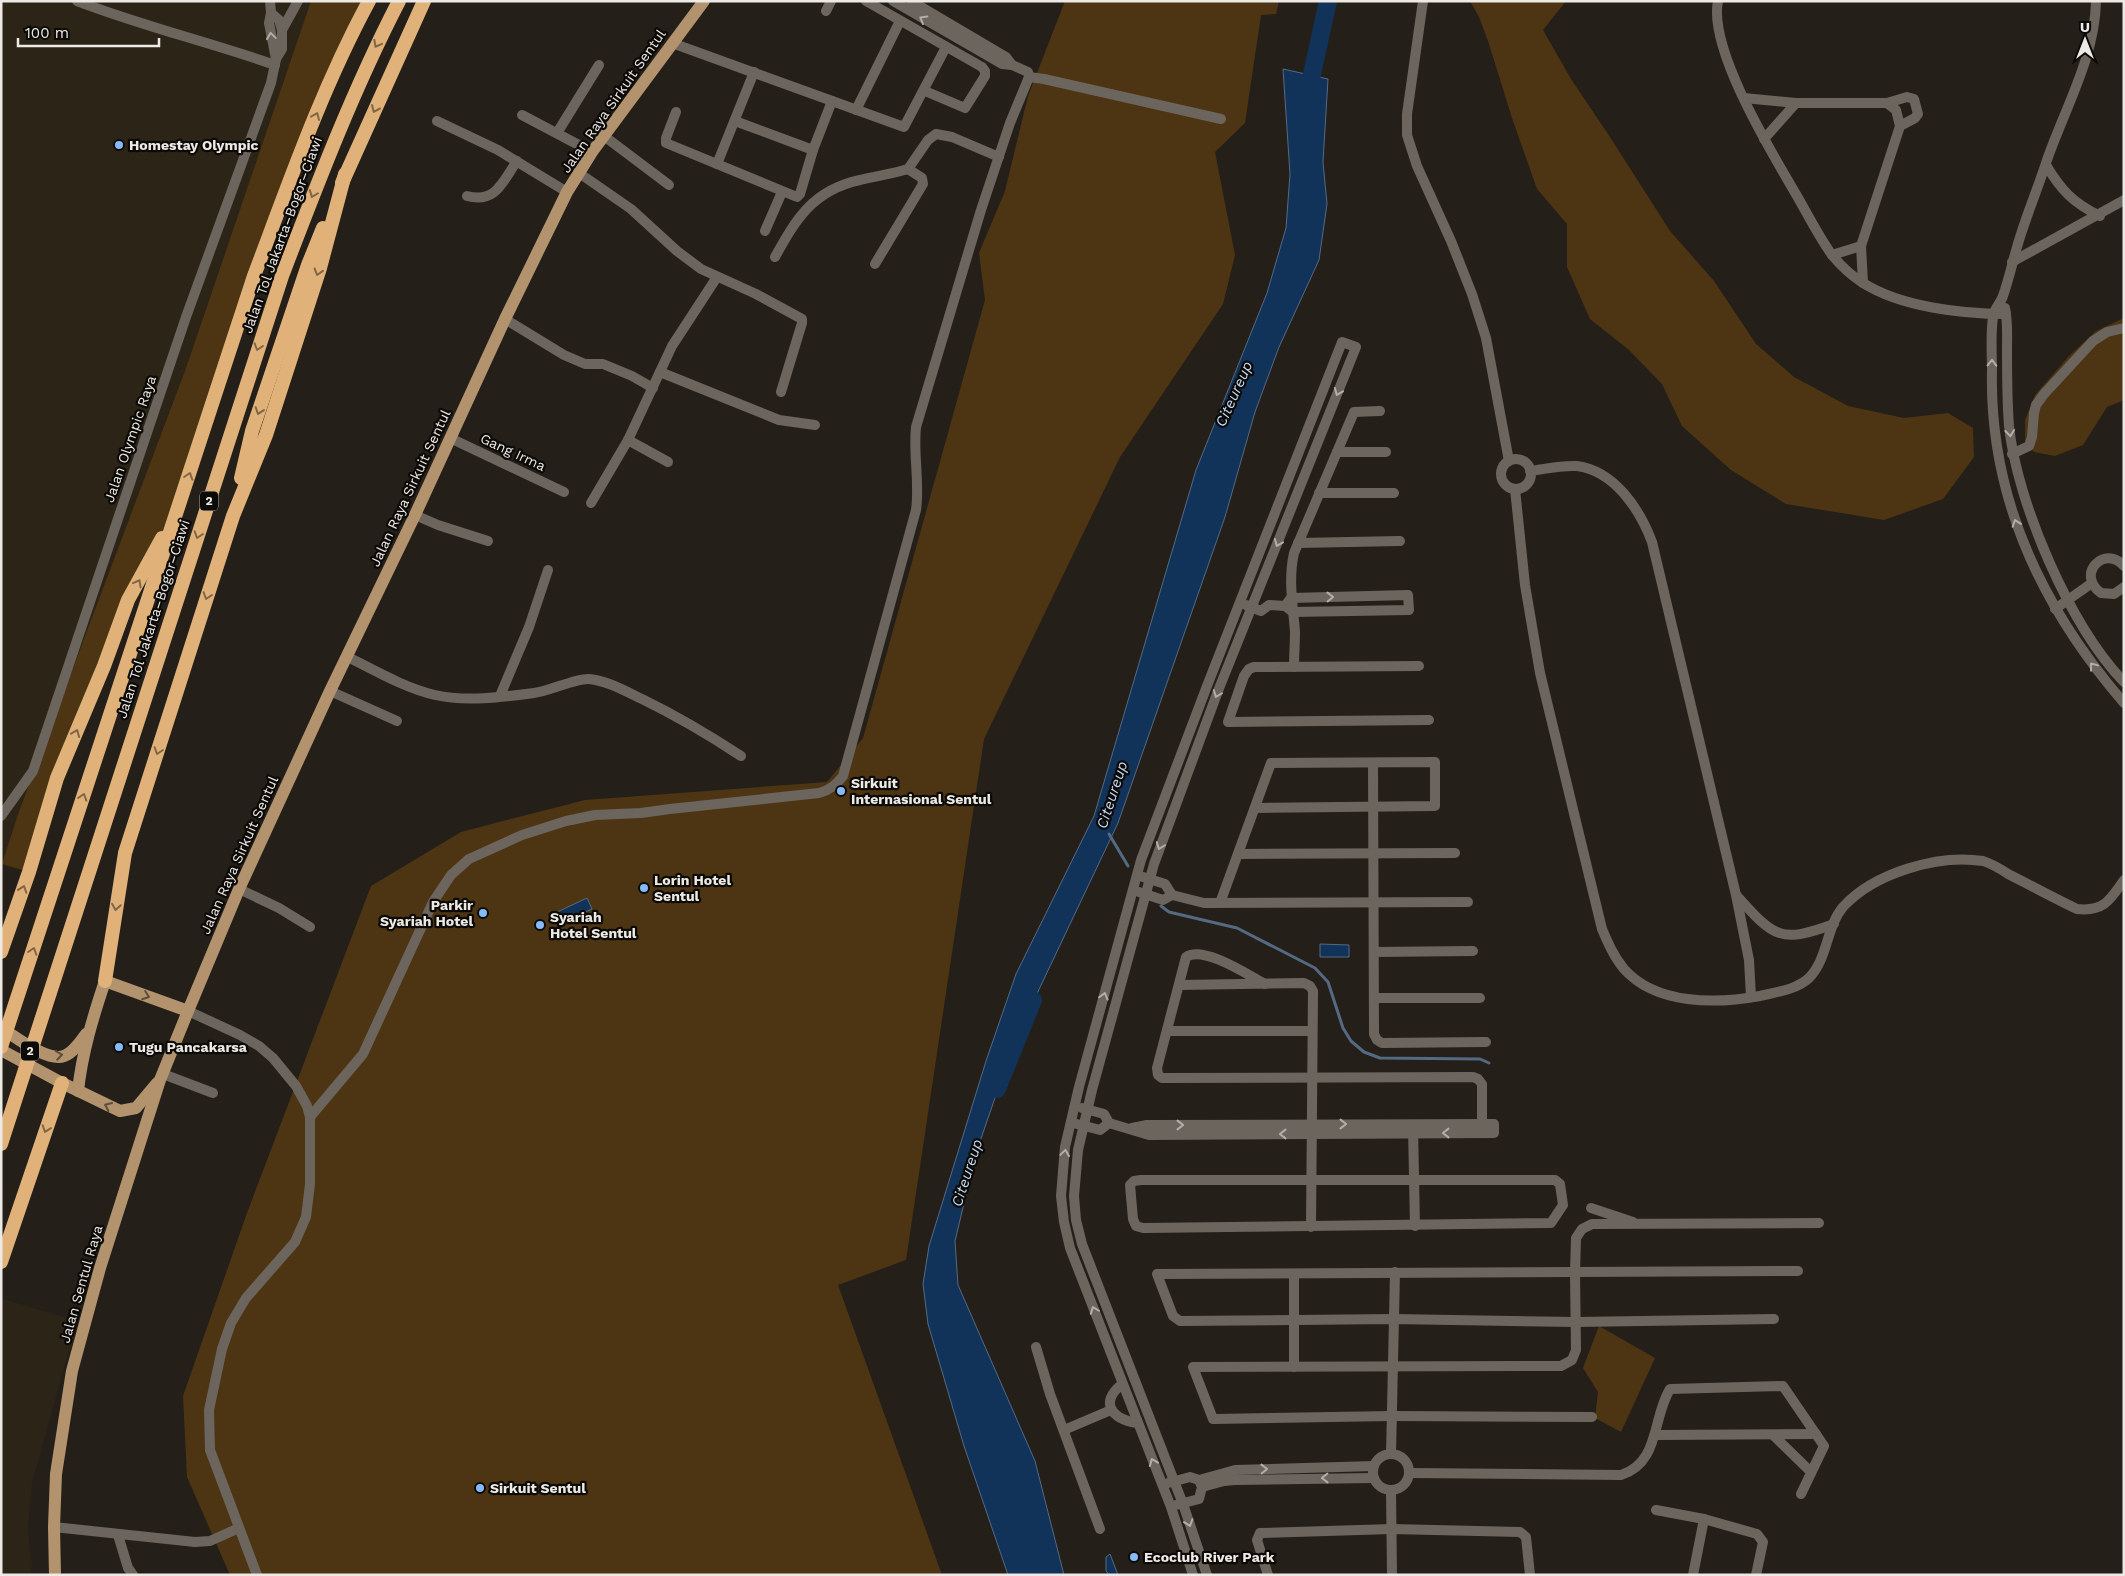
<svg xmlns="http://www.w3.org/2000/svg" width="2125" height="1576" font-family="'Work Sans',sans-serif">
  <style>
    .built { fill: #2d2418 }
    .green { fill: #4d3513 }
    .water { fill: #123359; stroke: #546a83 }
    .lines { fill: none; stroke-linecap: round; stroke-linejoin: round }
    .stream { stroke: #546a83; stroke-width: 3 }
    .river { stroke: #123359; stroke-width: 18 }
    .minor { stroke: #6c655e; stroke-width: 10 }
    .major { stroke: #b2936e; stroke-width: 12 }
    .highway { stroke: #e0b279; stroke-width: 14 }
    .oneway { stroke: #b3aea8 }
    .oneway2 { stroke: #816646 }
    .oneway3 { stroke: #5f4e3a }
    .poi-dot { fill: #86bbfb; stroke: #0c0a07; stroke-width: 2 }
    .labels { text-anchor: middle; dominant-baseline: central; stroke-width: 4.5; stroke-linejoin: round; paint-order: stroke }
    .shield { fill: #0c0a07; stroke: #aaa6a2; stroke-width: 1 }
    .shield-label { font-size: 12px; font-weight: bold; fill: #ede9e4 }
    .street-label { font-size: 14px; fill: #ede9e4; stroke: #0c0a07 }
    .poi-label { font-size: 14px; font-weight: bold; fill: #ede9e4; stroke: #0c0a07; text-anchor: start }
    .water-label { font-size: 15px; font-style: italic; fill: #c3d8f2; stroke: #0c0a07 }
  </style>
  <rect width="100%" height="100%" fill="#251f19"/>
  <g class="built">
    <polygon points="1,1 311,1 186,368 18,814 1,867"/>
    <polygon points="3,1299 77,1321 32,1483 28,1530 32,1575 1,1575 1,1306"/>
  </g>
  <g class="green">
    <polygon points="311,1 369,1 301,153 178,509 128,600 29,872 2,864 18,814 186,368"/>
    <polygon points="1065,1 1279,1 1276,14 1261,15 1245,123 1215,152 1235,255 1223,304 1120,457 984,739 906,1260 838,1285 942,1575 230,1575 187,1477 183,1396 247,1213 371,886 461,832 585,800 827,782 863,738 985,300 979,253 1005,191 1028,96"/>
    <polygon points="1470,1 1566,1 1543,30 1571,79 1610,137 1670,231 1714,281 1756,344 1794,377 1848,406 1904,418 1948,413 1973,428 1974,457 1943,499 1884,520 1786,504 1731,470 1682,426 1662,384 1629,350 1590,319 1567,267 1567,224 1537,189 1512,118 1488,41 1479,17"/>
    <polygon points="2124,318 2124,400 2107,407 2083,445 2055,456 2034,452 2025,441 2025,420 2035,395 2069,356 2096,331"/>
    <polygon points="1599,1326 1655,1358 1621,1432 1595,1418 1598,1392 1583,1368"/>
  </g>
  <g class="water">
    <polygon points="1283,69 1328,79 1323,162 1327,204 1319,260 1279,347 1255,412 1225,517 1118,823 1015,1040 976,1153 955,1241 958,1285 1035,1461 1064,1575 1008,1575 964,1446 928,1324 923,1284 929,1246 986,1061 1016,974 1094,816 1196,470 1267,293 1286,228 1290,174"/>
    <polygon points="587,898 592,909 560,923 555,913"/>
    <polygon points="1320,944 1349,945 1349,957 1320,957"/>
    <polygon points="1110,1554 1118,1575 1109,1575 1106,1571 1106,1557"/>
  </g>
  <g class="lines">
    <g class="stream">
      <polyline points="1109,834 1128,866"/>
      <polyline points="1161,906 1169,912 1237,928 1315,968 1328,982 1343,1028 1351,1041 1364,1052 1380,1058 1480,1059 1489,1063"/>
    </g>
    <g class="river">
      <polyline points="1307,97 1328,1"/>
      <polyline points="997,1089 1033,1000"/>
    </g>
    <g class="minor">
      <path d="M 77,1 C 142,26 209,42 275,65"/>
      <polyline points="270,1 271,13 269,23 276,59"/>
      <polyline points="866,1 982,67 985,71 985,76 965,108 925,91"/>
      <polyline points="911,1 1006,57 1012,65"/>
      <polyline points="1423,1 1407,114 1407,135 1417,166 1451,241 1472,294 1486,338 1509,461"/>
      <path d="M 1718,1 C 1708,49 1772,153 1797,196 C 1808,215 1819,237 1832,255 C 1840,265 1852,276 1863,283 C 1901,307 1962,314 2006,314"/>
      <path d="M 2096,1 C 2095,57 2065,108 2047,160 C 2039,185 2029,209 2021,234 C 2014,255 2010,276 2003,296 C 2001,302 1996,307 1994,313 C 1990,326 1992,356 1992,370 C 1989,498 2042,608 2124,703"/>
      <polyline points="826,11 831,1"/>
      <polyline points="282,30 298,1"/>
      <polyline points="672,43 904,127 946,47"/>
      <polyline points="1029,77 1044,79 1221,119"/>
      <polyline points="1744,98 1796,103 1887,103 1896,110 1900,126 1861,246 1863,283"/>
      <polyline points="1887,103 1907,97 1914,99 1918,114 1915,118 1900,126"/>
      <polyline points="856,110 900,21"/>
      <polyline points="676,112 666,138 666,143 797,197 800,194 813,150 832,101"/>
      <polyline points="522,115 592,152"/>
      <polyline points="437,121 498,150 567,192"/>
      <polyline points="735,121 813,150"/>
      <polyline points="557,133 599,65"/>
      <polyline points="604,136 669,185"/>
      <polyline points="1764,139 1796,103"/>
      <polyline points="717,164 754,72"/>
      <path d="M 2046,165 C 2061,190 2073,203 2100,216"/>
      <polyline points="579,173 631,209 677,251 701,269 756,294 802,319 802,323 781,392"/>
      <path d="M 467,196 C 496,204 503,181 517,161"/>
      <polyline points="765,231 782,192"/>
      <polyline points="1832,255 1861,246"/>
      <path d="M 775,257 C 796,219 813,190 860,180 C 876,176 892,174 908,169 L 928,140 L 936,134 L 952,137 L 999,157"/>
      <polyline points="2012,262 2124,200"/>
      <polyline points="875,264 923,184 922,178 908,169"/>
      <path d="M 2005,308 C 2008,322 2007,336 2007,350 C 2007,375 2007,400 2009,426 C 2017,503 2070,626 2124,682"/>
      <polyline points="505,319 564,355 585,364 603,364 632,376 653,388"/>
      <polyline points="660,372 779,420 815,425"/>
      <polyline points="450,438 564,492"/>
      <polyline points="628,440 668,462"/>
      <polyline points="1337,452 1386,452"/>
      <polyline points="2012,454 2029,446 2032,437 2034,413 2036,405 2044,394 2093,341 2107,332 2124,328"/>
      <circle cx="1516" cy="474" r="15"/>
      <path d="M 1530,471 C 1545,469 1562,465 1577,466 C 1615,471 1640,510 1652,542 L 1736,895 L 1749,960 L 1751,997"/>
      <path d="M 1515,489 L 1525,585 L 1540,673 L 1602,929 C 1608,943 1614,957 1624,969 C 1656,1005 1716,1004 1760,996 C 1776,992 1796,990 1809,978 C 1828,959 1826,927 1843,907 C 1874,873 1938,854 1983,861 C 1991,863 2002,870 2010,875 C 2032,886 2054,898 2077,909 C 2104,912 2110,900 2124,880"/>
      <polyline points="1319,493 1394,493"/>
      <polyline points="591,503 628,440 672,346 717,277"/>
      <polyline points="415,515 438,525 488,541"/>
      <polyline points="1298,543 1400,541"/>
      <path d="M 2124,566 C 2105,544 2075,574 2101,593 L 2114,594 L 2124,587"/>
      <polyline points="1246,605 1261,611 1269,605 1285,606 1293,612 1409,610 1408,595 1291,598 1285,606"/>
      <polyline points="2055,609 2092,583"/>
      <path d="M 348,657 C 376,671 405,688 435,695 C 466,702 503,697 534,693 C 550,691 576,678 589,679 C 608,681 625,691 642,699 C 677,716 709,735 741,756"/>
      <polyline points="1419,666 1254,667 1249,669 1244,676 1228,722 1429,720"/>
      <path d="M 1294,667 C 1294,655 1295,643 1295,632 C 1293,605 1288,580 1294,553 L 1354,412 L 1380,411"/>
      <polyline points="330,691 397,721"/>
      <polyline points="500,696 529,627 548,570"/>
      <polyline points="1373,763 1374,1034 1377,1040 1382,1043 1486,1042"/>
      <polyline points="1,816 33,771 186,317 271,83 276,59 282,49 282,30 279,20 271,13"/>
      <polyline points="1238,854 1455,853"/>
      <polyline points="1143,877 1165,884 1172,895"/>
      <polyline points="239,889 279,908 310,927"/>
      <polyline points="1139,892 1163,900 1172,895 1204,903 1468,902"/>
      <path d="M 1737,896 C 1774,937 1780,944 1834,924"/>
      <polyline points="1220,903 1271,763 1435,762 1435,806 1255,808"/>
      <polyline points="1374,952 1473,951"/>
      <path d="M 1265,984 C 1248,975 1203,945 1186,957 L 1157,1068 L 1158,1075 L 1162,1078 L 1473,1077 L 1478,1079 L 1482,1084 L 1482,1124"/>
      <polyline points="1179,985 1304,983 1310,986 1313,991 1311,1227"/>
      <polyline points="1374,998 1480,998"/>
      <polyline points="188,1011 240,1035 259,1046 273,1058 296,1086 307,1106 310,1117 310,1184 306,1217 295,1242 246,1298 231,1323 222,1349 209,1410 210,1450 257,1575"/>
      <polyline points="1167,1031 1312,1031"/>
      <polyline points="163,1074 213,1093"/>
      <polyline points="1082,1108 1104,1114 1109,1123"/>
      <path d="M 310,1117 L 363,1054 L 433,902 L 451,875 L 469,859 L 522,835 L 566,821 L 595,815 L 641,813 L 670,809 L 819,793 C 830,790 836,785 843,776 L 916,510 C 920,482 913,455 916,427 L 981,210 L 1010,123 L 1029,77 L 1028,72 L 1012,65 L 1002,64 L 893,1"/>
      <polyline points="1077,1124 1100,1130 1109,1123 1149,1135 1494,1133 1494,1124 1147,1125 1132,1128"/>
      <polyline points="1413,1127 1415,1226"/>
      <polygon points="1141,1180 1555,1180 1560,1184 1563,1205 1551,1223 1143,1228 1136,1226 1133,1219 1130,1185 1134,1181"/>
      <polyline points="1591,1208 1633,1222"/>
      <polyline points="1774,1319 1576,1322 1394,1319 1180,1321 1173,1316 1157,1274 1798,1271"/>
      <polyline points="1036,1347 1050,1394 1100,1529"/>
      <polyline points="1294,1367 1294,1274"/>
      <path d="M 1122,1384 C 1099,1403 1112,1419 1137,1423"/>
      <polyline points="1592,1417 1392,1416 1213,1419 1193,1367 1561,1366 1572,1360 1576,1350 1575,1273 1576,1238 1582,1229 1592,1224 1819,1223"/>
      <polyline points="1064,1430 1111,1410"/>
      <polyline points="1655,1435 1816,1434"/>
      <polyline points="1773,1435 1811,1472"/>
      <polyline points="1391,1454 1395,1272"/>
      <circle cx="1391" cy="1472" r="18"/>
      <path d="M 1409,1473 L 1621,1475 C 1660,1463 1652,1418 1670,1389 L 1783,1386 L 1824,1446 L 1801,1494"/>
      <polyline points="1199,1480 1235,1470 1374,1466"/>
      <polyline points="1168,1483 1190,1477 1199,1480 1202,1487 1199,1499 1176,1505"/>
      <polyline points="1202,1487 1224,1481 1235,1480 1374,1478"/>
      <polyline points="1391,1490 1392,1575"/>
      <polyline points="1656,1510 1704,1519 1757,1534 1763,1542 1756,1575"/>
      <polyline points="54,1527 195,1542 210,1541 239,1528"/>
      <polyline points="118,1535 128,1568 133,1575"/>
      <polyline points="1193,1575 1171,1507 1070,1248 1064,1222 1061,1196 1065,1147 1079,1087 1141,860 1207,686 1342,342 1356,347 1218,691 1154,864 1092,1090 1078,1150 1074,1196 1076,1220 1082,1244 1183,1504 1207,1575"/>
      <polyline points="1268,1575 1257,1540 1260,1533 1392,1529 1520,1532 1526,1537 1530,1575"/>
      <polyline points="1693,1575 1704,1519"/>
    </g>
    <g class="major">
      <path d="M 1,1028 C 16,1037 47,1062 64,1056 C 73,1053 81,1041 86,1034"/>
      <polyline points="1,1050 62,1083 120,1111 136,1108 157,1083"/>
      <path d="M 78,1091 C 82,1053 93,1017 105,981 L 188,1011"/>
      <polyline points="55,1575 54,1527 56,1474 72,1371 100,1268 160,1080 188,1011 239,889 330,691 415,515 505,319 567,192 592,152 704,1"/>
    </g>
    <g class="highway">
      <polyline points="342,183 424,1"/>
      <polyline points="241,478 252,431 308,265 323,228"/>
      <polyline points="1,952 29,872 57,778 104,666 128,600 162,538"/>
      <polyline points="105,981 125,853 233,516 266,435 320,268 345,174"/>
      <path d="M 1,1047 L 254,276 C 289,183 322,88 369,1"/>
      <path d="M 1,1144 L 282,276 C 318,182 353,90 399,1"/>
      <polyline points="1,1262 62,1083"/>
    </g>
  </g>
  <defs><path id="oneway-chevron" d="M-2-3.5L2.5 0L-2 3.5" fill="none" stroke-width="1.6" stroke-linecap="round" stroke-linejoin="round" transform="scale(1.25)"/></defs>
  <g class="oneway">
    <use href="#oneway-chevron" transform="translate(923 19) rotate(-150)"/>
    <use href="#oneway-chevron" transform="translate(271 36) rotate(-98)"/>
    <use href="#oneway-chevron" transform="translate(1992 363) rotate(-89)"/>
    <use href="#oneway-chevron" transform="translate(1338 392) rotate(112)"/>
    <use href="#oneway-chevron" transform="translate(2010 433) rotate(84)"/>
    <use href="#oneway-chevron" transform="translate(2016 523) rotate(-109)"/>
    <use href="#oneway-chevron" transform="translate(1278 543) rotate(112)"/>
    <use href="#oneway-chevron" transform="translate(1330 597) rotate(-1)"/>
    <use href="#oneway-chevron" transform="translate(2093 666) rotate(-127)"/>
    <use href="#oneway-chevron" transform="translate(1217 694) rotate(111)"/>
    <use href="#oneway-chevron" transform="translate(1160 846) rotate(111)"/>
    <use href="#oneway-chevron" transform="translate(1104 996) rotate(-75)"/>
    <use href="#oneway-chevron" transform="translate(1343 1124)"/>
    <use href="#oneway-chevron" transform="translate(1180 1125)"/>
    <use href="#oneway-chevron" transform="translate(1446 1133) rotate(180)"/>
    <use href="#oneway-chevron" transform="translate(1283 1134) rotate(180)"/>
    <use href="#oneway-chevron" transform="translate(1065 1153) rotate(-82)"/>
    <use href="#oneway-chevron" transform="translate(1094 1310) rotate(-111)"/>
    <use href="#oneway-chevron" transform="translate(1153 1462) rotate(-112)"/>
    <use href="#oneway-chevron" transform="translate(1264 1469) rotate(-1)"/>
    <use href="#oneway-chevron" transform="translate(1325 1478) rotate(179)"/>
    <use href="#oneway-chevron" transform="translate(1189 1523) rotate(71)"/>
  </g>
  <g class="oneway2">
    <use href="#oneway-chevron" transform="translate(377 44) rotate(118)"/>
    <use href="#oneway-chevron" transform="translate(375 109) rotate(114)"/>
    <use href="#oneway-chevron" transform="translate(316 116) rotate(-67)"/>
    <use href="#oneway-chevron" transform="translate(313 194) rotate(111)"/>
    <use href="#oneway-chevron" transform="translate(318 272) rotate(107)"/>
    <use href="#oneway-chevron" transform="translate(258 347) rotate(108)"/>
    <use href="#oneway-chevron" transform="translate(259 411) rotate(109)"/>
    <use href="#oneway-chevron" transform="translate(189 476) rotate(-72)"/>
    <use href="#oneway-chevron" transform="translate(198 535) rotate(108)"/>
    <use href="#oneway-chevron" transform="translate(138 583) rotate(-61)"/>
    <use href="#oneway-chevron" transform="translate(207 596) rotate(108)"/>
    <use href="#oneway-chevron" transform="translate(76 733) rotate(-68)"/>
    <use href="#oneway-chevron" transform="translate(158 751) rotate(108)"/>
    <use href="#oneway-chevron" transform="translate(83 797) rotate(-72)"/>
    <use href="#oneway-chevron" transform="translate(23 889) rotate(-71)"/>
    <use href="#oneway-chevron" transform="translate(116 907) rotate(99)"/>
    <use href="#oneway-chevron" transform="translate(33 951) rotate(-72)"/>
    <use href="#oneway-chevron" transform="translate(46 1129) rotate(109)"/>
  </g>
  <g class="oneway3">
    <use href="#oneway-chevron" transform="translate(146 996) rotate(20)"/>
    <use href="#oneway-chevron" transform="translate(59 1055) rotate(-9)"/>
    <use href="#oneway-chevron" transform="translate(108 1106) rotate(-155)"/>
  </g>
  <g class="poi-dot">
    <circle cx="119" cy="145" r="5"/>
    <circle cx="841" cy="791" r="5"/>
    <circle cx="644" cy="888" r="5"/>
    <circle cx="483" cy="913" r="5"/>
    <circle cx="540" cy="925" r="5"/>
    <circle cx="119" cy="1047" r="5"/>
    <circle cx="480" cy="1488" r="5"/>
    <circle cx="1134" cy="1557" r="5"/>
  </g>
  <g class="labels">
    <g class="shield">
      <rect x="200" y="491.5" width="18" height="19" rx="4"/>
      <rect x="21" y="1041.5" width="18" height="19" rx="4"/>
    </g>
    <g class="shield-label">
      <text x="209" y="501">2</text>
      <text x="30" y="1051">2</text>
    </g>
    <g class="street-label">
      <text transform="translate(613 101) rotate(-55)">Jalan Raya Sirkuit Sentul</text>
      <text transform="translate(282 235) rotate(-70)">Jalan Tol Jakarta–Bogor–Ciawi</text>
      <text transform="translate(130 439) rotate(-71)">Jalan Olympic Raya</text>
      <text transform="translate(513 452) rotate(25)">Gang Irma</text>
      <text transform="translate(410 488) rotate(-65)">Jalan Raya Sirkuit Sentul</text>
      <text transform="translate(153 619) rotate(-72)">Jalan Tol Jakarta–Bogor–Ciawi</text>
      <text transform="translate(239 855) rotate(-66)">Jalan Raya Sirkuit Sentul</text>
      <text transform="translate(81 1284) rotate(-74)">Jalan Sentul Raya</text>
    </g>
    <g class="poi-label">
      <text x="129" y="145">Homestay Olympic</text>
      <text x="851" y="783">Sirkuit<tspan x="851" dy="16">Internasional Sentul</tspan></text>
      <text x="654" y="880">Lorin Hotel<tspan x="654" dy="16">Sentul</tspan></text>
      <text x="473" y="905" text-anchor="end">Parkir<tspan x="473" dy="16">Syariah Hotel</tspan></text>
      <text x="550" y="917">Syariah<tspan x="550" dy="16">Hotel Sentul</tspan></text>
      <text x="129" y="1047">Tugu Pancakarsa</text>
      <text x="490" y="1488">Sirkuit Sentul</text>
      <text x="1144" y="1557">Ecoclub River Park</text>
    </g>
    <g class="water-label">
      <text transform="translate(1234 394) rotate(-66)">Citeureup</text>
      <text transform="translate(1112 795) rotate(-72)">Citeureup</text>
      <text transform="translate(967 1173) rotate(-72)">Citeureup</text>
    </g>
  </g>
  <rect width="2125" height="1576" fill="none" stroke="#ede9e4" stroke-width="5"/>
  <g transform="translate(2085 40)" stroke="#0c0a07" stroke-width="4" paint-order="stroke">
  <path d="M0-4L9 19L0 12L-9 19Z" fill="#ede9e4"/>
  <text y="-8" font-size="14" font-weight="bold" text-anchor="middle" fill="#ede9e4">U</text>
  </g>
  <path d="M18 38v8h141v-8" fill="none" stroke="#ede9e4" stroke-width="2.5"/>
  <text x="25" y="38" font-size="15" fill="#ede9e4" stroke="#0c0a07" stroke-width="4" paint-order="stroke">100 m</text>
</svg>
